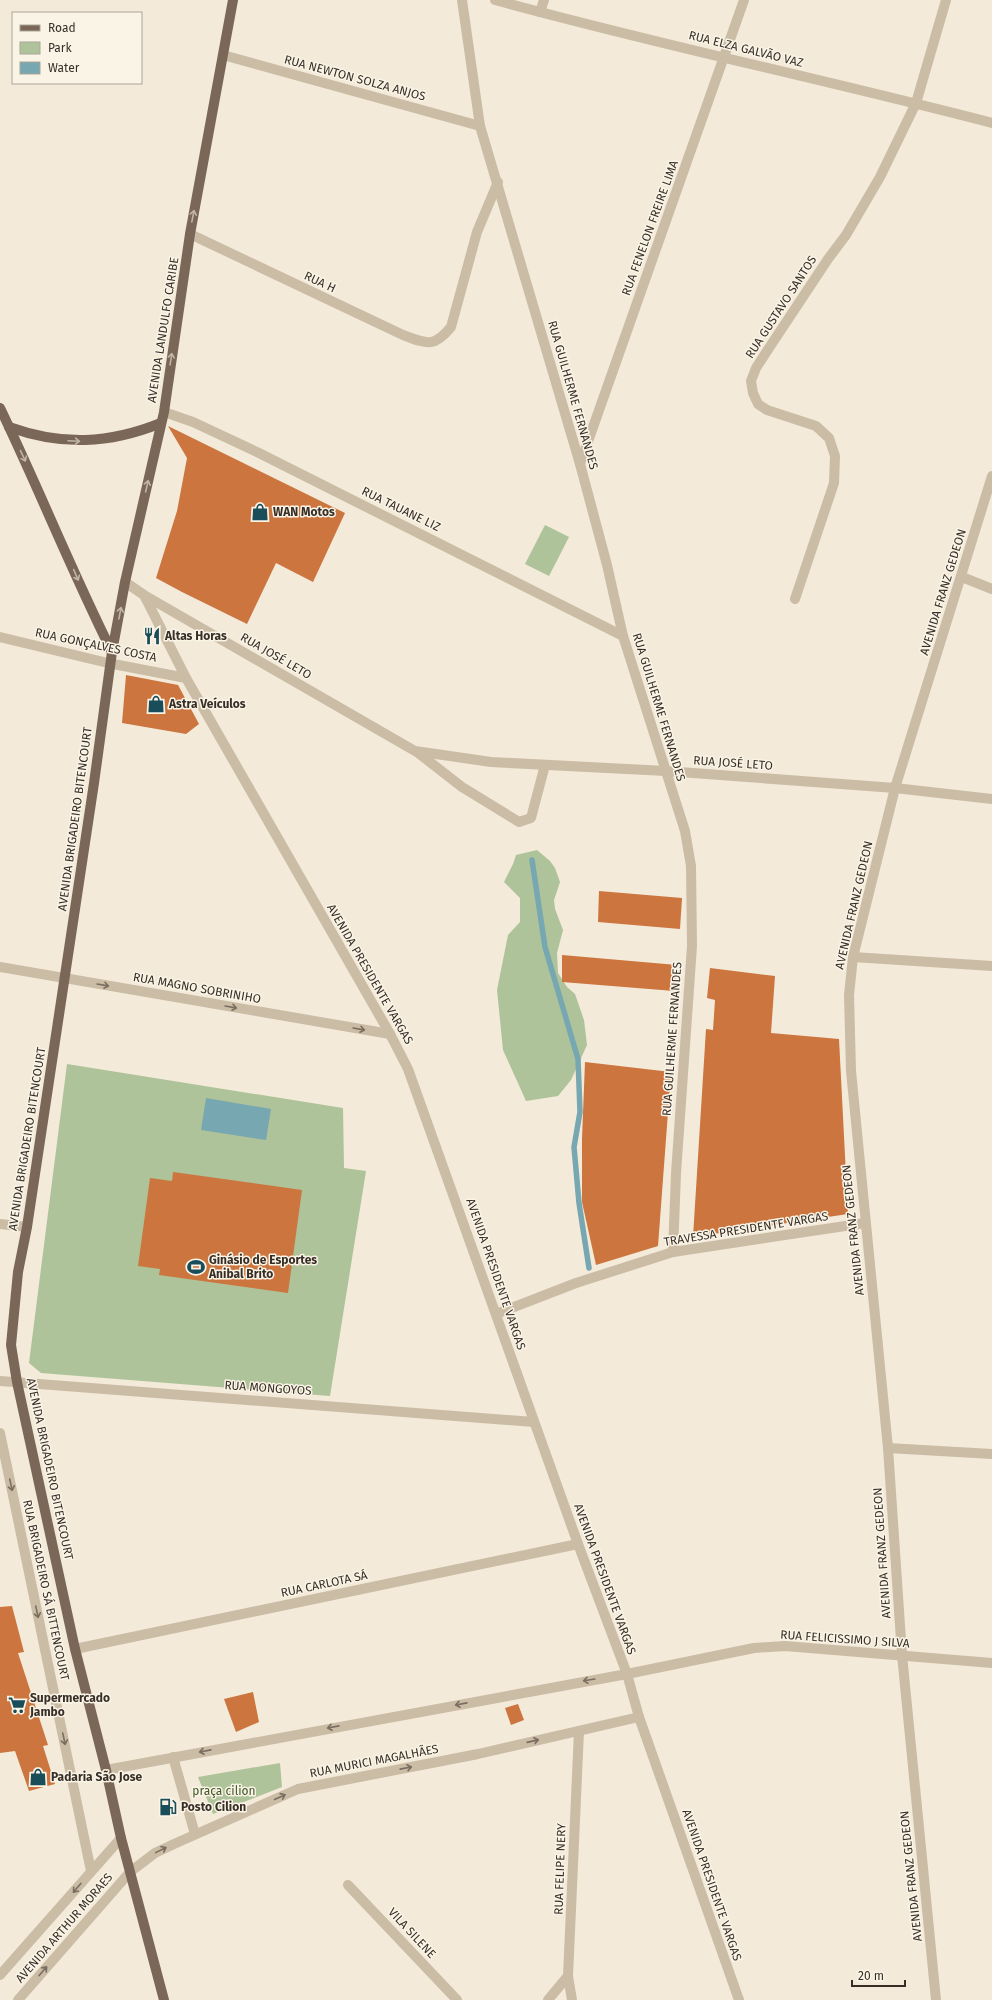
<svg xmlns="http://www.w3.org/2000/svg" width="992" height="2000" font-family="'Fira Sans',sans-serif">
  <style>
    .green { fill: #aec399 }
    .water { fill: #77a7b1 }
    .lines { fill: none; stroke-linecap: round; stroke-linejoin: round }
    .stream { stroke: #77a7b1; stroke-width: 5.5 }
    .building { fill: #cc753e }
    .minor { stroke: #cbbca5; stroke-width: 10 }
    .major { stroke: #7a6757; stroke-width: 10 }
    .oneway { stroke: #c0b5a6 }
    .oneway2 { stroke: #7a6e60 }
    .labels { text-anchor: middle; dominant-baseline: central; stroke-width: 3; stroke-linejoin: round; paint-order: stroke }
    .street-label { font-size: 12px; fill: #372e27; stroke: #faf4e6 }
    .poi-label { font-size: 12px; font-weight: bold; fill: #372e27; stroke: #faf4e6; text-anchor: start }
    .park-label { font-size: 12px; fill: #3f5629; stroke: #faf4e6 }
  </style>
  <rect width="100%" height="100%" fill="#f3ead9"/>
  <g class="green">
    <polygon points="545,525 569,537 549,576 525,564"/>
    <polygon points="537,850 550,861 555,868 560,882 554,900 555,909 563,930 557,953 558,973 567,987 575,994 584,1020 587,1045 571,1080 558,1096 526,1101 503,1050 497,990 508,935 520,922 520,898 504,882 513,864 516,855"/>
    <polygon points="67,1064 343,1108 344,1168 366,1171 330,1396 41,1373 29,1363"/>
    <polygon points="280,1763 282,1787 213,1814 198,1777"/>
  </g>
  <polygon class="water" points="206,1098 271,1109 266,1140 201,1130"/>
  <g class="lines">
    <polyline class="stream" points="532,860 545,947 578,1059 580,1112 574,1147 579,1203 589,1268"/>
  </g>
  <g class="building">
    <polygon points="168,426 345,513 313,582 276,563 247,624 182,592 156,578 177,511 187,458"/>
    <polygon points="126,675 178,685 199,724 186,734 122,723"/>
    <polygon points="599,891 682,898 680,929 598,922"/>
    <polygon points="562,955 677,965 674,991 562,982"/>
    <polygon points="710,968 775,976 771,1033 839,1039 848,1214 693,1237 706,1029 713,1030 715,1000 707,998"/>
    <polygon points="585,1062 671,1072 658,1246 596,1265 582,1202 582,1139"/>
    <polygon points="173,1172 302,1190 288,1293 159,1275 160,1269 138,1266 150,1178 172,1181"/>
    <polygon points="12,1606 24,1652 18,1653 48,1745 43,1746 55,1784 29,1791 15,1751 0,1753 0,1607"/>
    <polygon points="253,1692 259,1722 236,1732 224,1699"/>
    <polygon points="518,1704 524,1720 511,1725 505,1708"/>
  </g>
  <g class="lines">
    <g class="minor">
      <polyline points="462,0 480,126 580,464 607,565 623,636 685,831 691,866 692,946 676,1173 673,1252"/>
      <path d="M 495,0 C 659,45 827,80 992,123"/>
      <polyline points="540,12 544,0"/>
      <polyline points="223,55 480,126"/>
      <path d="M 190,234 L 403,335 C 427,344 434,348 451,327 L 477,232 L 498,182"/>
      <polyline points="164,412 193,422 259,453 623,636"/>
      <polyline points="580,464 744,0"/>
      <polyline points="962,577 992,589"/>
      <polyline points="125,582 144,595 415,751 491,762 666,771 895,788 992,799"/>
      <polyline points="144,595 186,678 390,1034 408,1069 578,1544 627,1674 639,1717 739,2000"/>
      <polyline points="795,599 834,483 835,456 829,438 816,426 767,410 758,404 753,393 751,381 756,368 769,348 828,259 846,235 880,177 916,103 946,0"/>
      <polyline points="0,637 108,663 186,678"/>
      <polyline points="417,752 462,787 519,822 531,818 545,765"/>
      <polyline points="853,957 992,966"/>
      <polyline points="0,967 390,1034"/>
      <polyline points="0,1224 27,1227"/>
      <polyline points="496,1314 576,1283 673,1252 865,1223"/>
      <polyline points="0,1381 534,1422"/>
      <polyline points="0,1433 91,1871"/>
      <polyline points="888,1448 992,1454"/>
      <polyline points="75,1649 578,1544"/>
      <polyline points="173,1757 195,1834"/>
      <polyline points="106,1770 627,1674 754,1648 785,1646 992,1663"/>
      <polyline points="348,1885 457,2000"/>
      <polyline points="0,1975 121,1838"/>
      <polyline points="18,2000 130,1872 155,1853 174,1844 298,1789 478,1754 639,1717"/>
      <polyline points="548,2000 568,1976"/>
      <polyline points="572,2000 568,1976 579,1731"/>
      <polyline points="936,2000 902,1655 888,1448 851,1071 849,995 853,957 895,788 992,476"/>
    </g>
    <g class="major">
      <path d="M 0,408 C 39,489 72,572 112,652"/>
      <path d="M 9,427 C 62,446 109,444 161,423"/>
      <polyline points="164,2000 121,1838 106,1770 75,1649 17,1382 11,1345 18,1272 27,1227 94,783 112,652 125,582 164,412 190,234 233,0"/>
    </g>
  </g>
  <defs><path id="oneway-shaft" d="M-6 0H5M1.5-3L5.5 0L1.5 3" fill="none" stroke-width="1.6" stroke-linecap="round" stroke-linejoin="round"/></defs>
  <g class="oneway">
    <use href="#oneway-shaft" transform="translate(193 216) rotate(-79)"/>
    <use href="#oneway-shaft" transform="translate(171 359) rotate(-81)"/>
    <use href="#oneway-shaft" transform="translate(74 441) rotate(3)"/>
    <use href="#oneway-shaft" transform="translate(23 456) rotate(65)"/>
    <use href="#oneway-shaft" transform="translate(147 486) rotate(-77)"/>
    <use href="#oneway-shaft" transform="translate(76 575) rotate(67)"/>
    <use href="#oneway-shaft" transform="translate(120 613) rotate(-79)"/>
  </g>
  <g class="oneway2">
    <use href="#oneway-shaft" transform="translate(103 985) rotate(10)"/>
    <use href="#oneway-shaft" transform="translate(231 1007) rotate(10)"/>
    <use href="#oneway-shaft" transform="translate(359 1029) rotate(10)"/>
    <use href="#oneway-shaft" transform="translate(11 1485) rotate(78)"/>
    <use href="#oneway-shaft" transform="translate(37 1612) rotate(78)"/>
    <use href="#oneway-shaft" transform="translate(589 1680) rotate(171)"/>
    <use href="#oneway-shaft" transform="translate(461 1704) rotate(169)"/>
    <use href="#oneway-shaft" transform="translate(333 1727) rotate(169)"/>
    <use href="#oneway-shaft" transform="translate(64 1739) rotate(78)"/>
    <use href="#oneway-shaft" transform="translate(533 1741) rotate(-13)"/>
    <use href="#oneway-shaft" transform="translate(205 1751) rotate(169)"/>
    <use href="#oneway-shaft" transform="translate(406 1768) rotate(-11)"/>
    <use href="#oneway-shaft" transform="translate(280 1797) rotate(-24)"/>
    <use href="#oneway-shaft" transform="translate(161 1850) rotate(-26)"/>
    <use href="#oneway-shaft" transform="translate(77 1888) rotate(130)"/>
    <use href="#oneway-shaft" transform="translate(43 1971) rotate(-49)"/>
  </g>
  <defs>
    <g id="shop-bare" transform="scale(1.38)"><path d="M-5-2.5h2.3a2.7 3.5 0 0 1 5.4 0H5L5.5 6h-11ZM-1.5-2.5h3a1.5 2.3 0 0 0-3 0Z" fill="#1a4d5a" stroke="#faf4e6" stroke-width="2.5" paint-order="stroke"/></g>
    <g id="restaurant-bare" transform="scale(1.38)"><path d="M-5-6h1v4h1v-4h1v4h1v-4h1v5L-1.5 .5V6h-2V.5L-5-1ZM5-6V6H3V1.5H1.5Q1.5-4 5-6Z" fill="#1a4d5a" stroke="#faf4e6" stroke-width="2.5" paint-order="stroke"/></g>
    <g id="stadium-bare" transform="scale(1.38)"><path d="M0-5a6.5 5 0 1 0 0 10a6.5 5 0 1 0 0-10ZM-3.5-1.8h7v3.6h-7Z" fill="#1a4d5a" stroke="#faf4e6" stroke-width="2.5" paint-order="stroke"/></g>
    <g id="supermarket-bare" transform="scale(1.38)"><path d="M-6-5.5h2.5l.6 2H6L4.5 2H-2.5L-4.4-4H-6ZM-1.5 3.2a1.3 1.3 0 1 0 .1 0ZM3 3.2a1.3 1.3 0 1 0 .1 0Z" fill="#1a4d5a" stroke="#faf4e6" stroke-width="2.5" paint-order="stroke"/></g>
    <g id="fuel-bare" transform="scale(1.38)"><path d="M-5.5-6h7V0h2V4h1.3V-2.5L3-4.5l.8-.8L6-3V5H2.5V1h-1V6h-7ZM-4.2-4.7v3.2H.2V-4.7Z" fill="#1a4d5a" stroke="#faf4e6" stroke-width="2.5" paint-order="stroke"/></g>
  </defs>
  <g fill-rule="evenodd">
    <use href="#shop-bare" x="260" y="512"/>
    <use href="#restaurant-bare" x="152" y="636"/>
    <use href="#shop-bare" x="156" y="704"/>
    <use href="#stadium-bare" x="196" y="1267"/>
    <use href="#supermarket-bare" x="17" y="1705"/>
    <use href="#shop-bare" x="38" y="1777"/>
    <use href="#fuel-bare" x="168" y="1807"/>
  </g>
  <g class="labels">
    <g class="street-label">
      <text transform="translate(746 49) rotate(14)">RUA ELZA GALVÃO VAZ</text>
      <text transform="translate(355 78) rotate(15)">RUA NEWTON SOLZA ANJOS</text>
      <text transform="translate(650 228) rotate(-70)">RUA FENELON FREIRE LIMA</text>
      <text transform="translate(320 282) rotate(25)">RUA H</text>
      <text transform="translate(781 307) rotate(-57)">RUA GUSTAVO SANTOS</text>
      <text transform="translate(163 330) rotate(-81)">AVENIDA LANDULFO CARIBE</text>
      <text transform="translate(573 395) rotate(74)">RUA GUILHERME FERNANDES</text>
      <text transform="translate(401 509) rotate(26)">RUA TAUANE LIZ</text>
      <text transform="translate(943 592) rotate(-73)">AVENIDA FRANZ GEDEON</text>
      <text transform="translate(96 645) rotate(12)">RUA GONÇALVES COSTA</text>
      <text transform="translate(276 656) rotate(30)">RUA JOSÉ LETO</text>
      <text transform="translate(659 707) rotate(73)">RUA GUILHERME FERNANDES</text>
      <text transform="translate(733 763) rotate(4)">RUA JOSÉ LETO</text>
      <text transform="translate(75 819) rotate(-82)">AVENIDA BRIGADEIRO BITENCOURT</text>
      <text transform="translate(854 905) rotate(-77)">AVENIDA FRANZ GEDEON</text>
      <text transform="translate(370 974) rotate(60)">AVENIDA PRESIDENTE VARGAS</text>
      <text transform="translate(197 988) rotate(10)">RUA MAGNO SOBRINIHO</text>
      <text transform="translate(672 1039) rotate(-86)">RUA GUILHERME FERNANDES</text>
      <text transform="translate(27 1139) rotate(-81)">AVENIDA BRIGADEIRO BITENCOURT</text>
      <text transform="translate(746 1229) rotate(-9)">TRAVESSA PRESIDENTE VARGAS</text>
      <text transform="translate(853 1230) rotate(-96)">AVENIDA FRANZ GEDEON</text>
      <text transform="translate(496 1274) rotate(71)">AVENIDA PRESIDENTE VARGAS</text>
      <text transform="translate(268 1388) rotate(4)">RUA MONGOYOS</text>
      <text transform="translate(50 1469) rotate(78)">AVENIDA BRIGADEIRO BITENCOURT</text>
      <text transform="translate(882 1553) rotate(-94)">AVENIDA FRANZ GEDEON</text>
      <text transform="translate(605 1579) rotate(70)">AVENIDA PRESIDENTE VARGAS</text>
      <text transform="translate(324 1584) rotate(-12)">RUA CARLOTA SÁ</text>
      <text transform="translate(46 1590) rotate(78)">RUA BRIGADEIRO SÁ BITTENCOURT</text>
      <text transform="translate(845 1639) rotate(4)">RUA FELICISSIMO J SILVA</text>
      <text transform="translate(374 1761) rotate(-11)">RUA MURICI MAGALHÃES</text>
      <text transform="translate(560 1869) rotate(-88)">RUA FELIPE NERY</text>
      <text transform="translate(911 1876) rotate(-96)">AVENIDA FRANZ GEDEON</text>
      <text transform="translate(712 1885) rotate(71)">AVENIDA PRESIDENTE VARGAS</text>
      <text transform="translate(64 1928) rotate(-49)">AVENIDA ARTHUR MORAES</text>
      <text transform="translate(412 1933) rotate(47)">VILA SILENE</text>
    </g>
    <g class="poi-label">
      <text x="273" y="512">WAN Motos</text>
      <text x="165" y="636">Altas Horas</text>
      <text x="169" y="704">Astra Veículos</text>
      <text x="209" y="1260">Ginásio de Esportes<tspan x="209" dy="14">Anibal Brito</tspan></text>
      <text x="30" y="1698">Supermercado<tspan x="30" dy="14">Jambo</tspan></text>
      <text x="51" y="1777">Padaria São Jose</text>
      <text x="181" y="1807">Posto Cilion</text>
    </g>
    <g class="park-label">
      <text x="224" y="1791">praça cilion</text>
    </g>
  </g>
  <rect x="12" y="12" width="130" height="72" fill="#faf4e6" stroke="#aca59a"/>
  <rect x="20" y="25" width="20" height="6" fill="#7a6757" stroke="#aca59a"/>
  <text x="48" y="32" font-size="12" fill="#372e27">Road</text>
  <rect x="20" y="42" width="20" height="12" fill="#aec399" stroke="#aca59a"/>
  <text x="48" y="52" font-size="12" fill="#372e27">Park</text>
  <rect x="20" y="62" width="20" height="12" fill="#77a7b1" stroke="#aca59a"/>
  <text x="48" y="72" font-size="12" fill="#372e27">Water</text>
  <path d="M852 1980v6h53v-6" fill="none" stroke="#372e27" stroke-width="2"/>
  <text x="858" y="1980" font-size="12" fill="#372e27" stroke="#faf4e6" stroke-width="3" paint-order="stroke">20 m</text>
</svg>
